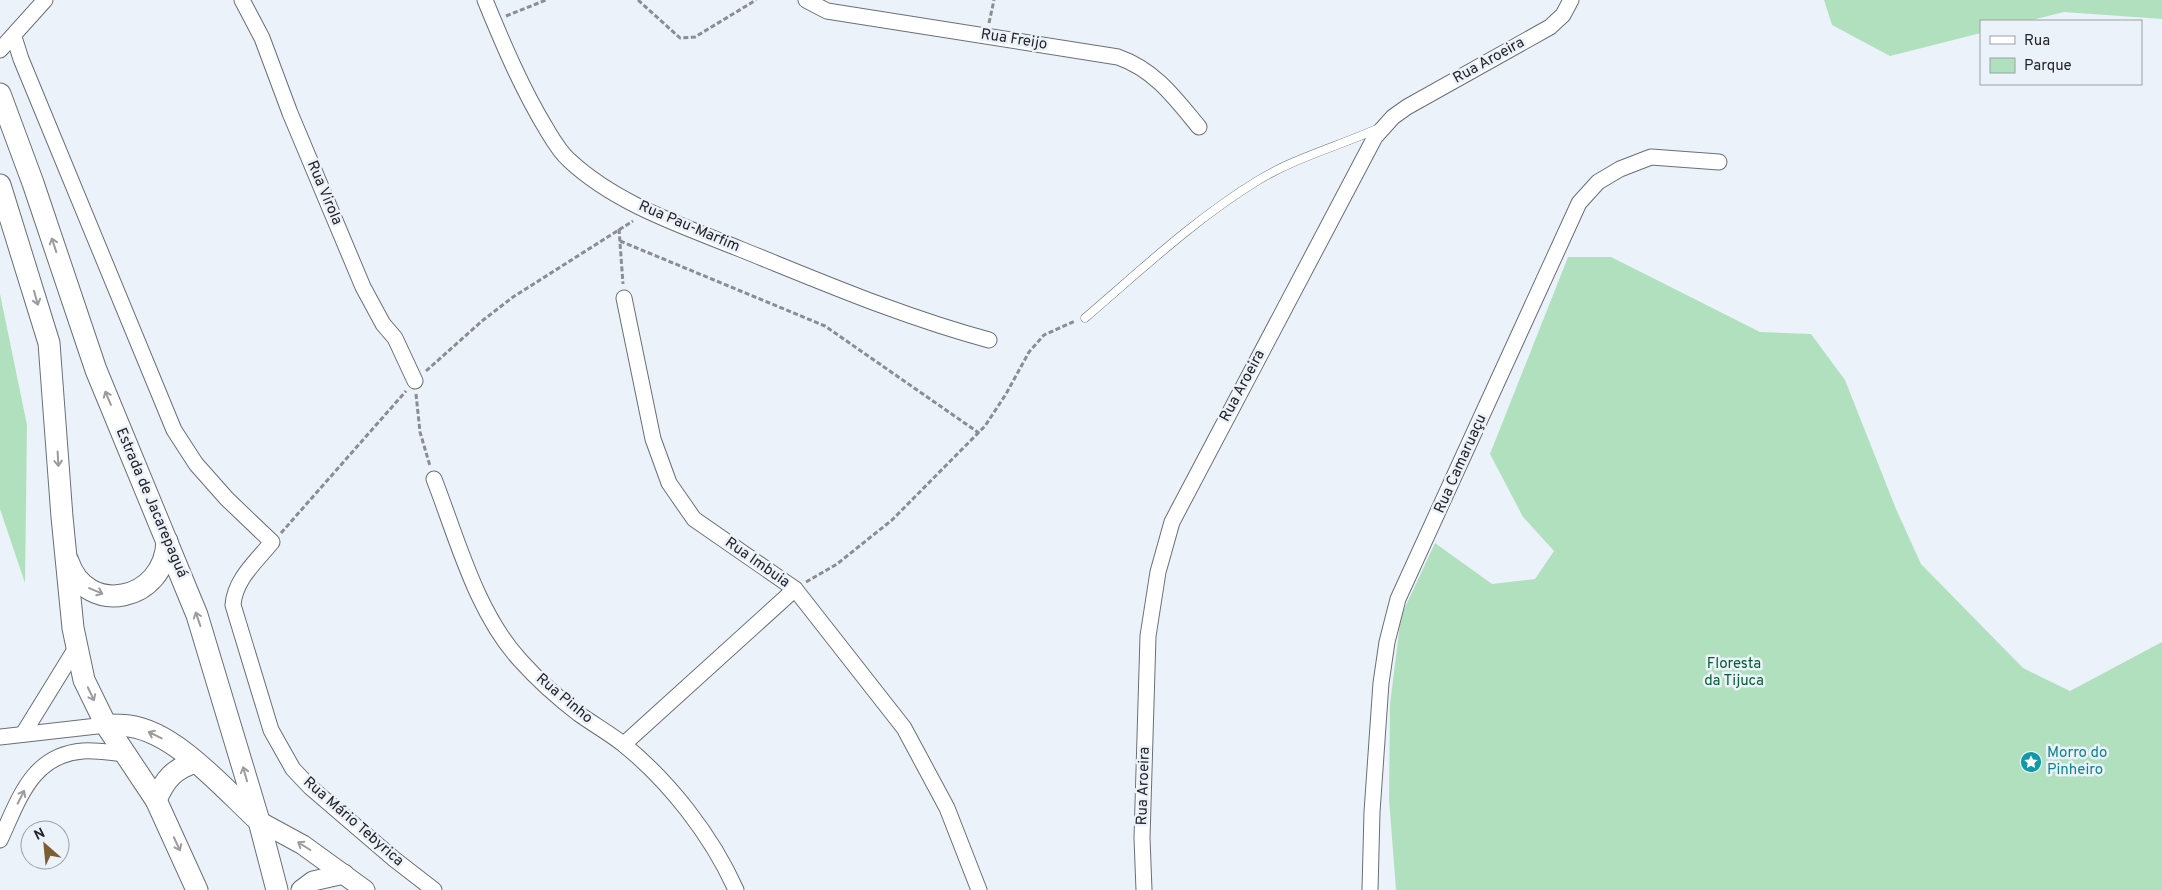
<svg xmlns="http://www.w3.org/2000/svg" width="2162" height="890" font-family="Overpass,sans-serif">
  <style>
    .green { fill: #b1e0bf }
    .lines { fill: none; stroke-linecap: round; stroke-linejoin: round }
    .service-casing { stroke: #6a6f77; stroke-width: 9 }
    .minor-casing { stroke: #6a6f77; stroke-width: 17 }
    .tertiary-casing { stroke: #6a6f77; stroke-width: 21 }
    .secondary-casing { stroke: #6a6f77; stroke-width: 23 }
    .path { stroke: #8a8e94; stroke-width: 3; stroke-dasharray: 5 2.5; stroke-linecap: butt }
    .service { stroke: #fff; stroke-width: 8 }
    .minor { stroke: #fff; stroke-width: 15 }
    .tertiary { stroke: #fff; stroke-width: 19 }
    .secondary { stroke: #fff; stroke-width: 21 }
    .oneway { stroke: #9c9c9e }
    .labels { text-anchor: middle; dominant-baseline: central; stroke-width: 5; stroke-linejoin: round; paint-order: stroke }
    .street-label { font-size: 15px; fill: #222427; stroke: #ecf2fa }
    .park-label { font-size: 15px; fill: #055f33; stroke: #ecf2fa }
    .culture-label { font-size: 15px; fill: #0d838f; stroke: #ecf2fa; text-anchor: start }
  </style>
  <rect width="100%" height="100%" fill="#ecf2fa"/>
  <g class="green">
    <polygon points="1824,0 2162,0 2162,19 2064,12 2028,21 1981,21 1981,33 1890,56 1832,25"/>
    <polygon points="1568,257 1611,257 1760,332 1811,334 1845,380 1896,509 1921,564 2023,668 2070,691 2162,642 2162,890 1396,890 1389,799 1390,704 1401,616 1435,543 1492,584 1535,579 1554,551 1523,517 1490,454"/>
    <polygon points="0,294 27,425 25,583 0,509"/>
  </g>
  <g class="lines">
    <g class="service-casing">
      <path id="service" d="M 1085,318 C 1141,270 1195,219 1257,181 C 1294,158 1339,146 1379,128"/>
    </g>
    <g class="minor-casing">
      <g id="minor">
        <polyline points="242,0 262,38 290,113 363,287 383,324 395,338 415,381"/>
        <path d="M 485,0 C 503,44 522,89 547,130 C 553,140 560,152 569,160 C 616,204 681,225 740,249 C 822,282 903,317 989,340"/>
        <path d="M 806,0 L 827,11 L 1118,57 C 1155,70 1175,98 1199,127"/>
        <path d="M 14,37 L 21,59 L 174,430 L 196,464 L 227,499 L 272,542 C 256,562 235,579 233,605 L 271,730 L 293,769 L 310,787 L 394,859 L 434,890"/>
        <polyline points="0,50 45,0"/>
        <polyline points="624,298 653,439 669,483 694,519 795,589 904,728 947,808 979,890"/>
        <path d="M 434,479 C 457,538 476,612 520,660 C 537,679 558,698 579,714 C 593,724 609,733 623,744 C 669,781 712,836 736,890"/>
        <polyline points="23,734 76,648"/>
        <polyline points="0,737 106,725"/>
        <polyline points="624,744 795,589"/>
        <path d="M 0,840 C 19,800 31,755 83,751 C 97,750 112,753 125,754"/>
        <polyline points="1144,890 1142,838 1148,636 1158,572 1172,522 1375,137 1393,117 1407,107 1550,27 1563,15 1571,0"/>
        <polyline points="1370,890 1372,812 1381,683 1387,642 1398,599 1579,203 1598,182 1620,169 1651,157 1719,162"/>
      </g>
    </g>
    <g class="tertiary-casing">
      <g id="tertiary">
        <polyline points="259,821 303,845 365,890"/>
        <polyline points="301,890 313,881 344,874"/>
      </g>
    </g>
    <g class="secondary-casing">
      <g id="secondary">
        <polyline points="0,94 33,183 96,370 197,615 259,821 277,890"/>
        <polyline points="0,185 49,343 62,517 73,628 84,680 106,725 156,800 197,890"/>
        <path d="M 68,561 C 86,617 165,602 167,541"/>
        <path d="M 106,725 C 113,725 121,725 129,726 C 176,732 225,790 259,821"/>
        <path d="M 156,800 C 165,779 174,769 195,762"/>
      </g>
    </g>
    <g class="path">
      <polyline points="638,0 680,38 695,37 756,0"/>
      <polyline points="506,16 546,0"/>
      <polyline points="989,23 994,0"/>
      <polyline points="619,229 623,284"/>
      <polyline points="620,241 825,326 979,433"/>
      <polyline points="426,371 482,321 513,297 633,221"/>
      <polyline points="416,394 420,432 430,466"/>
      <polyline points="281,533 406,391"/>
      <polyline points="806,582 837,564 892,520 985,426 1006,394 1029,352 1044,335 1075,321"/>
    </g>
    <use href="#service" class="service"/>
    <use href="#minor" class="minor"/>
    <use href="#tertiary" class="tertiary"/>
    <use href="#secondary" class="secondary"/>
  </g>
  <defs><path id="oneway-shaft" d="M-6 0H5M1.5-3L5.5 0L1.5 3" fill="none" stroke-width="1.6" stroke-linecap="round" stroke-linejoin="round" transform="scale(1.25)"/></defs>
  <g class="oneway">
    <use href="#oneway-shaft" transform="translate(54 245) rotate(-108)"/>
    <use href="#oneway-shaft" transform="translate(36 298) rotate(74)"/>
    <use href="#oneway-shaft" transform="translate(108 398) rotate(-113)"/>
    <use href="#oneway-shaft" transform="translate(58 459) rotate(87)"/>
    <use href="#oneway-shaft" transform="translate(96 591) rotate(23)"/>
    <use href="#oneway-shaft" transform="translate(198 619) rotate(-109)"/>
    <use href="#oneway-shaft" transform="translate(91 694) rotate(65)"/>
    <use href="#oneway-shaft" transform="translate(155 735) rotate(-154)"/>
    <use href="#oneway-shaft" transform="translate(245 774) rotate(-106)"/>
    <use href="#oneway-shaft" transform="translate(21 797) rotate(-63)"/>
    <use href="#oneway-shaft" transform="translate(177 844) rotate(65)"/>
    <use href="#oneway-shaft" transform="translate(304 846) rotate(-148)"/>
  </g>
  <defs>
    <g id="sight-disc" transform="scale(1.125)"><circle r="9.5" fill="#0f9aa8" stroke="#ecf2fa"/><path d="M0-6L1.8-2.2L6-1.7L2.9 1.2L3.7 5.4L0 3.3L-3.7 5.4L-2.9 1.2L-6-1.7L-1.8-2.2Z" fill="#fff"/></g>
  </defs>
  <g fill-rule="evenodd">
    <use href="#sight-disc" x="2031" y="762"/>
  </g>
  <g class="labels">
    <g class="street-label">
      <text transform="translate(1014 40) rotate(9)">Rua Freijo</text>
      <text transform="translate(1489 61) rotate(-29)">Rua Aroeira</text>
      <text transform="translate(324 193) rotate(67)">Rua Virola</text>
      <text transform="translate(689 227) rotate(23)">Rua Pau-Marfim</text>
      <text transform="translate(1243 386) rotate(-62)">Rua Aroeira</text>
      <text transform="translate(1461 464) rotate(-66)">Rua Camaruaçu</text>
      <text transform="translate(151 503) rotate(67)">Estrada de Jacarepaguá</text>
      <text transform="translate(757 563) rotate(35)">Rua Imbuia</text>
      <text transform="translate(564 699) rotate(40)">Rua Pinho</text>
      <text transform="translate(1144 786) rotate(-88)">Rua Aroeira</text>
      <text transform="translate(353 822) rotate(41)">Rua Mário Tebyrica</text>
    </g>
    <g class="park-label">
      <text x="1734" y="664">Floresta<tspan x="1734" dy="17">da Tijuca</tspan></text>
    </g>
    <g class="culture-label">
      <text x="2047" y="753">Morro do<tspan x="2047" dy="17">Pinheiro</tspan></text>
    </g>
  </g>
  <rect x="1980" y="20" width="162" height="65" fill="#ecf2fa" stroke="#9ba0a6"/>
  <rect x="1990" y="36" width="25" height="8" fill="#ffffff" stroke="#9ba0a6"/>
  <text x="2024" y="45" font-size="15" fill="#222427">Rua</text>
  <rect x="1990" y="58" width="25" height="15" fill="#b1e0bf" stroke="#9ba0a6"/>
  <text x="2024" y="70" font-size="15" fill="#222427">Parque</text>
  <g transform="translate(45 845) rotate(333)"><circle r="24" fill="#ecf2fa" stroke="#9ba0a6"/>
  <path d="M0-4L9 19L0 12L-9 19Z" fill="#7c5e32"/>
  <text y="-8" font-size="14" font-weight="bold" text-anchor="middle" fill="#222427">N</text>
  </g>
</svg>
